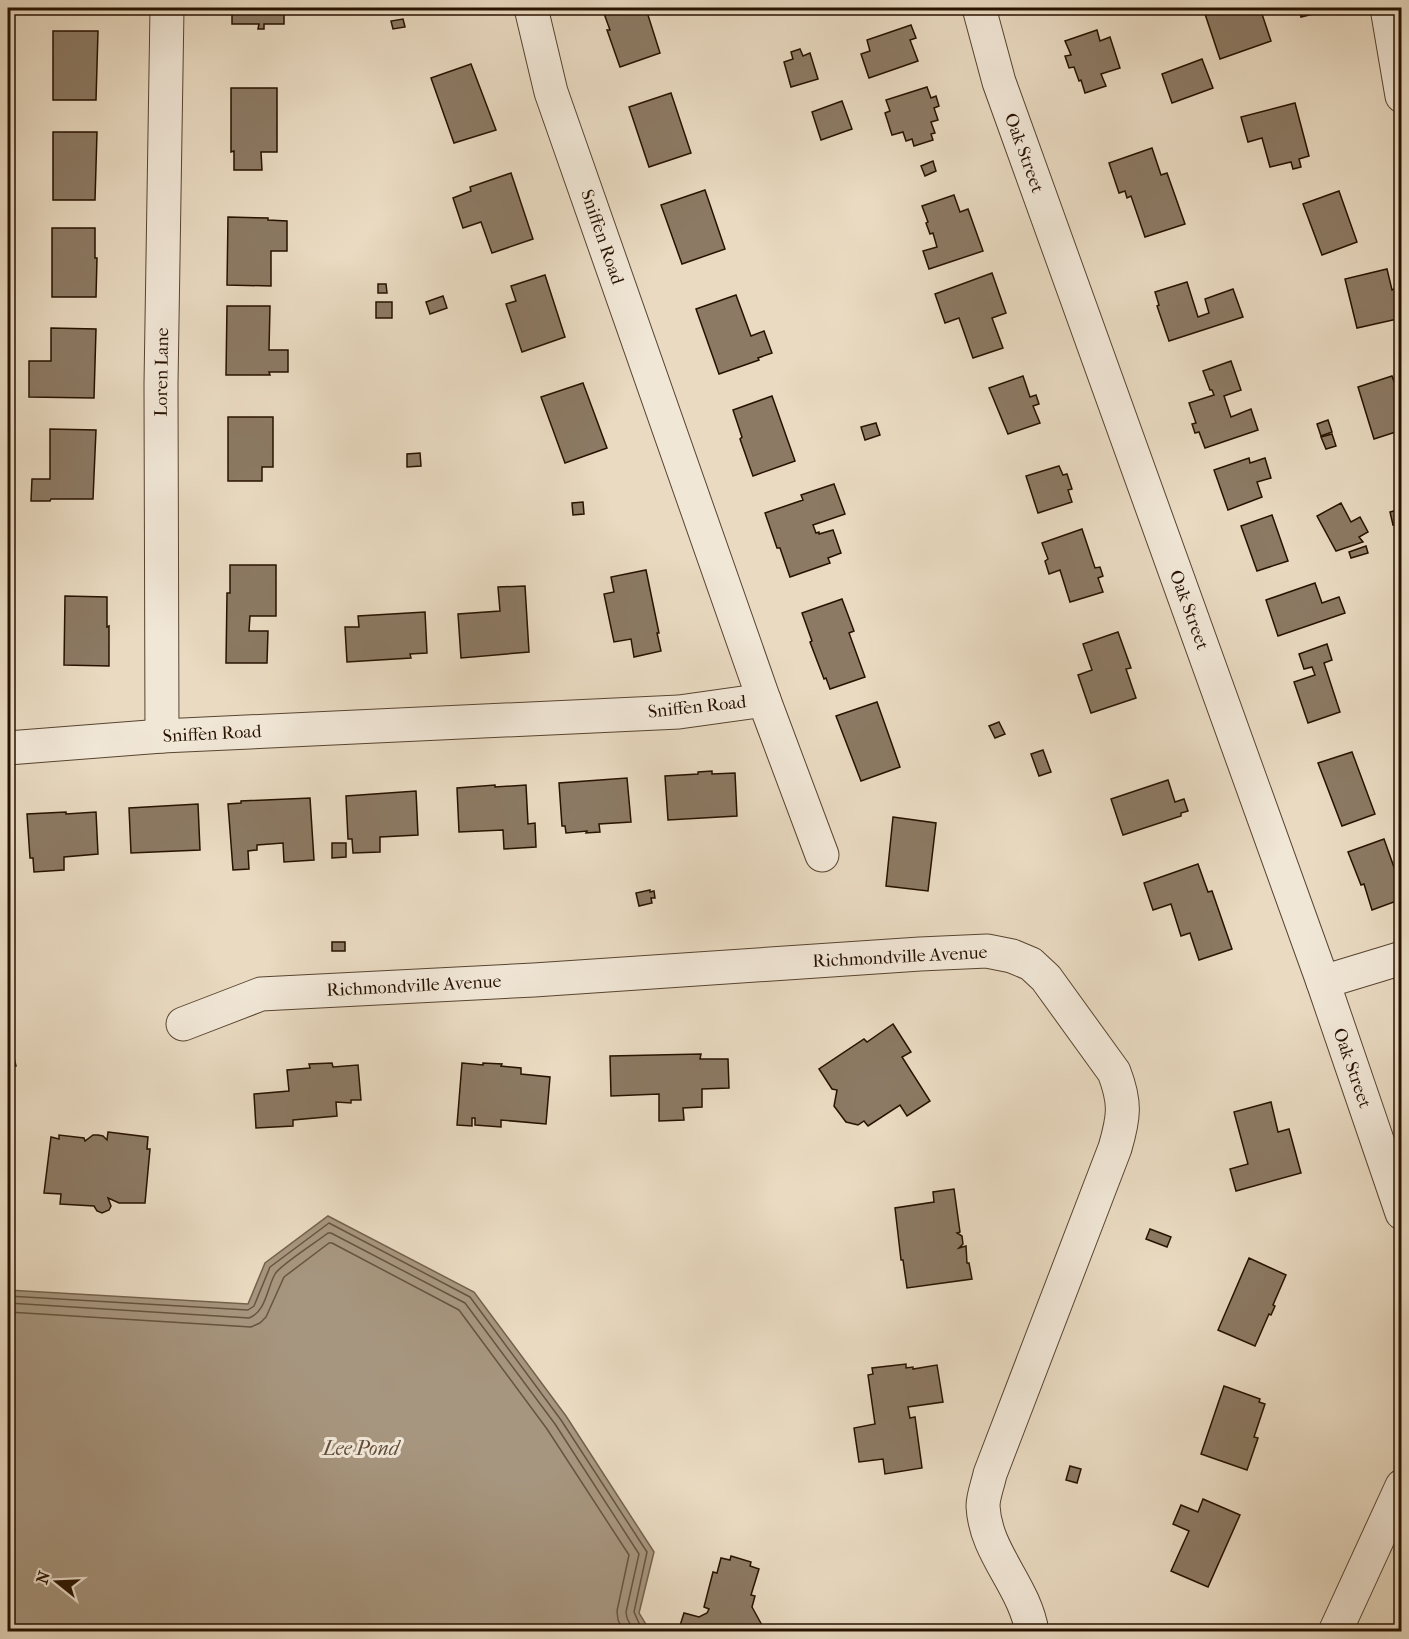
<svg xmlns="http://www.w3.org/2000/svg" width="1409" height="1639" font-family="'IM FELL French Canon',serif">
  <style>
    .water { fill: #a7967f; stroke: #74614c; stroke-width: 1.5 }
    .lines { fill: none; stroke-linecap: round; stroke-linejoin: round }
    .shore { stroke: #675440; stroke-width: 1.5 }
    .building { fill: #8c7a64; stroke: #271200; stroke-width: 1.5 }
    .minor-casing { stroke: #584430; stroke-width: 35 }
    .minor { stroke: #f1e7d7; stroke-width: 33 }
    .labels { text-anchor: middle; dominant-baseline: central; stroke-width: 6; stroke-linejoin: round; paint-order: stroke }
    .street-label { font-size: 18px; fill: #271200; stroke: #f1e7d7 }
    .water-label { font-size: 20px; font-style: italic; fill: #614d39; stroke: #f1e7d7 }
  </style>
  <rect width="100%" height="100%" fill="#e9dac1"/>
  <filter id="stains"><feTurbulence type="fractalNoise" baseFrequency=".00333" numOctaves="4"/><feColorMatrix values="0 0 0 0 .2 0 0 0 0 .09 0 0 0 0 .02 0 0 0 .5 -.17"/></filter>
  <radialGradient id="worn" r=".72"><stop offset=".6" stop-color="#630" stop-opacity="0"/><stop offset="1" stop-color="#630" stop-opacity=".3"/></radialGradient>
  <polygon class="water" points="328,1216 474,1292 566,1416 654,1552 639,1613 650,1631 8,1631 8,1290 248,1304 265,1263"/>
  <g class="lines">
    <g class="shore">
      <polyline points="8,1296 248,1310 254,1306 270,1267 329,1223 470,1297 561,1420 647,1552 634,1612 643,1632"/>
      <path d="M 8,1303 L 249,1318 C 266,1312 267,1288 275,1274 C 280,1265 318,1241 328,1233 L 331,1233 L 465,1303 L 555,1424 L 639,1554 L 626,1612 L 627,1618 L 634,1632"/>
      <polyline points="8,1312 251,1327 260,1323 266,1317 284,1277 329,1243 332,1243 459,1310 547,1429 629,1555 617,1611 618,1620 624,1632"/>
    </g>
  </g>
  <g class="building">
    <polygon points="232,8 284,8 284,24 264,24 264,29 258,29 259,24 232,24"/>
    <polygon points="602,8 659,8 647,12 660,53 620,67 607,30 610,30"/>
    <polygon points="1225,8 1260,8 1271,41 1220,59 1205,14"/>
    <polygon points="1299,8 1337,8 1301,17"/>
    <polygon points="403,19 405,27 393,29 391,21"/>
    <polygon points="911,25 916,38 910,40 918,61 869,78 861,54 870,51 867,40"/>
    <polygon points="1097,30 1100,41 1110,37 1120,68 1101,74 1106,86 1085,93 1081,80 1079,81 1074,67 1069,68 1065,56 1071,55 1065,41"/>
    <polygon points="53,31 98,31 96,100 53,100"/>
    <polygon points="800,49 803,56 810,53 818,79 791,87 784,62 793,59 791,52"/>
    <polygon points="1202,59 1213,88 1172,103 1162,74"/>
    <polygon points="471,64 496,130 454,143 431,78"/>
    <polygon points="927,87 931,98 936,96 939,106 934,108 938,120 931,122 935,133 931,134 933,140 914,146 912,139 906,141 903,132 892,135 885,113 890,111 886,100"/>
    <polygon points="231,88 277,88 277,152 261,152 262,170 234,170 234,151 231,152"/>
    <polygon points="671,93 691,153 649,167 629,107"/>
    <polygon points="842,101 852,129 821,140 812,112"/>
    <polygon points="1295,103 1309,156 1299,159 1301,167 1293,169 1291,162 1270,167 1262,138 1248,142 1241,117"/>
    <polygon points="53,132 97,132 95,200 53,200"/>
    <polygon points="1152,148 1161,175 1167,173 1185,224 1145,237 1131,196 1127,198 1125,191 1119,193 1109,163"/>
    <polygon points="933,161 936,171 925,176 921,166"/>
    <polygon points="511,173 533,239 492,253 481,222 463,228 453,198 471,191 470,187"/>
    <polygon points="705,190 725,249 682,264 661,205"/>
    <polygon points="1339,191 1357,242 1322,255 1303,204"/>
    <polygon points="954,195 960,212 968,209 983,251 929,269 923,251 937,247 933,233 930,234 926,223 928,222 922,206"/>
    <polygon points="228,217 268,218 268,220 287,221 287,251 271,251 271,286 227,285"/>
    <polygon points="52,228 95,228 95,258 97,258 96,297 52,297"/>
    <polygon points="1387,269 1392,290 1396,288 1402,309 1402,318 1357,328 1345,279"/>
    <polygon points="992,273 1006,313 992,318 1003,348 973,358 959,318 945,323 935,294"/>
    <polygon points="545,275 565,337 522,352 506,304 516,301 511,286"/>
    <polygon points="1187,282 1198,317 1209,313 1205,299 1233,289 1243,317 1169,341 1157,306 1159,305 1155,292"/>
    <polygon points="378,284 386,284 387,293 378,293"/>
    <polygon points="736,295 751,336 764,331 772,353 758,358 759,360 719,374 696,309"/>
    <polygon points="443,296 447,308 430,314 426,302"/>
    <rect x="376" y="302" width="16" height="16"/>
    <polygon points="227,306 270,306 269,350 288,350 288,372 269,372 270,375 226,375"/>
    <polygon points="51,328 96,329 94,398 29,397 29,361 51,361"/>
    <polygon points="1231,361 1241,390 1224,396 1231,417 1251,409 1258,430 1205,448 1199,432 1195,433 1192,424 1196,423 1189,403 1214,395 1212,390 1210,390 1203,371"/>
    <polygon points="1023,376 1030,397 1036,395 1039,404 1033,406 1040,423 1008,434 989,388"/>
    <polygon points="1392,376 1399,395 1402,394 1402,430 1374,439 1358,387"/>
    <polygon points="583,383 607,448 565,463 541,397"/>
    <polygon points="772,396 795,461 753,476 740,439 742,437 733,410"/>
    <polygon points="228,417 273,417 273,467 262,467 262,481 228,481"/>
    <polygon points="1328,420 1332,432 1321,436 1317,424"/>
    <polygon points="876,423 880,435 865,440 861,427"/>
    <polygon points="50,429 96,430 93,499 51,499 50,501 31,501 32,479 50,479"/>
    <polygon points="1332,434 1336,446 1326,449 1321,437"/>
    <polygon points="420,453 421,466 407,467 407,454"/>
    <polygon points="1249,458 1250,463 1265,458 1271,478 1257,482 1262,497 1228,510 1214,470"/>
    <polygon points="1059,466 1063,475 1067,474 1072,489 1068,490 1072,502 1038,513 1026,476"/>
    <polygon points="834,484 845,514 813,525 816,533 819,532 819,534 833,530 841,553 828,558 830,563 790,577 780,548 777,548 765,513 803,500 801,495"/>
    <polygon points="583,502 584,514 573,515 572,503"/>
    <polygon points="1341,503 1351,522 1360,517 1368,532 1359,537 1363,542 1336,551 1317,516"/>
    <polygon points="1401,509 1402,523 1393,525 1390,512"/>
    <polygon points="1272,515 1288,561 1257,571 1241,526"/>
    <polygon points="1082,529 1095,568 1100,567 1103,576 1098,578 1103,592 1070,602 1060,570 1049,574 1045,561 1048,559 1042,543"/>
    <polygon points="1366,546 1368,553 1351,558 1349,552"/>
    <polygon points="230,565 276,565 276,616 250,616 249,631 268,631 267,663 226,663 227,593 230,593"/>
    <polygon points="646,570 659,633 657,633 661,651 634,657 631,639 614,642 604,594 614,592 611,577"/>
    <polygon points="1315,583 1322,603 1339,597 1345,613 1278,636 1266,600"/>
    <polygon points="525,586 529,652 461,658 458,614 500,611 498,587"/>
    <polygon points="65,596 107,597 107,627 109,626 109,666 64,665"/>
    <polygon points="842,599 854,631 849,633 865,677 830,689 826,678 824,679 810,642 812,641 802,613"/>
    <polygon points="425,612 427,653 410,654 411,658 347,662 345,627 359,627 358,616"/>
    <polygon points="1118,632 1131,668 1126,669 1136,698 1091,713 1078,675 1092,670 1083,644"/>
    <polygon points="1327,644 1332,660 1324,663 1340,712 1308,723 1294,682 1315,675 1312,667 1304,669 1299,654"/>
    <polygon points="877,702 900,767 861,781 836,716"/>
    <polygon points="999,722 1005,734 995,738 989,726"/>
    <polygon points="1043,750 1051,772 1039,776 1031,754"/>
    <polygon points="1352,752 1375,814 1342,826 1318,763"/>
    <polygon points="712,771 712,774 735,773 737,816 668,820 665,776 698,774 698,772"/>
    <polygon points="627,778 631,822 599,824 600,832 586,833 587,831 566,833 565,826 562,826 559,783"/>
    <polygon points="1168,780 1175,802 1184,799 1188,811 1181,813 1181,816 1123,835 1111,799"/>
    <polygon points="495,785 495,787 526,785 528,824 535,823 536,847 504,849 503,830 459,832 457,788"/>
    <polygon points="416,791 418,835 380,837 380,852 353,853 352,839 348,839 346,796"/>
    <polygon points="310,798 314,860 284,862 283,843 257,845 257,850 248,851 249,869 233,870 228,804 241,803 241,801"/>
    <polygon points="198,804 200,850 131,853 129,808"/>
    <polygon points="66,812 66,814 96,812 98,854 64,857 64,870 34,872 33,858 30,858 27,814"/>
    <polygon points="893,817 936,823 928,891 886,886"/>
    <polygon points="1384,839 1395,870 1402,868 1402,899 1372,910 1364,884 1361,885 1348,852"/>
    <polygon points="332,843 346,843 346,857 332,858"/>
    <polygon points="1198,864 1208,892 1212,891 1232,949 1199,960 1190,933 1181,936 1171,904 1153,910 1144,883"/>
    <polygon points="650,890 650,892 654,891 655,898 651,898 652,903 639,906 636,893"/>
    <rect x="332" y="942" width="13" height="9"/>
    <polygon points="893,1024 911,1052 902,1057 930,1101 907,1116 900,1105 868,1126 864,1121 858,1125 846,1122 834,1106 837,1090 832,1089 819,1069 864,1039 867,1042"/>
    <polygon points="10,1042 16,1066 8,1068 8,1043"/>
    <polygon points="701,1054 700,1059 728,1059 729,1088 702,1089 702,1107 683,1108 684,1120 659,1121 659,1094 611,1096 610,1056"/>
    <polygon points="332,1063 333,1067 358,1065 361,1100 351,1100 351,1103 336,1102 337,1116 293,1120 293,1126 256,1128 254,1094 289,1091 287,1070 310,1068 309,1064"/>
    <polygon points="462,1063 483,1065 483,1063 502,1064 501,1066 521,1068 521,1074 550,1077 546,1124 501,1120 501,1127 475,1125 475,1118 472,1118 472,1126 457,1125"/>
    <polygon points="1271,1102 1278,1132 1289,1129 1301,1173 1236,1191 1230,1169 1248,1164 1234,1112"/>
    <polygon points="108,1132 148,1137 147,1149 150,1149 145,1203 119,1203 108,1198 111,1206 109,1210 102,1213 97,1211 94,1206 60,1204 61,1194 44,1193 51,1137 59,1139 59,1135 84,1138 85,1141 93,1135 98,1135 103,1136 107,1140"/>
    <polygon points="954,1189 960,1232 957,1233 962,1236 963,1244 959,1248 966,1246 967,1263 969,1263 972,1279 907,1288 903,1260 901,1260 895,1208 934,1202 933,1192"/>
    <polygon points="1150,1229 1171,1237 1167,1247 1146,1239"/>
    <polygon points="1249,1258 1286,1275 1273,1305 1275,1306 1271,1315 1269,1314 1255,1346 1218,1330"/>
    <polygon points="906,1364 906,1368 913,1367 913,1369 937,1365 943,1402 908,1407 910,1418 915,1417 922,1468 885,1474 883,1459 859,1462 854,1428 875,1424 868,1375 873,1374 872,1368"/>
    <polygon points="1224,1386 1260,1399 1259,1402 1265,1404 1254,1437 1258,1438 1247,1470 1201,1454"/>
    <polygon points="1070,1466 1081,1469 1077,1483 1066,1480"/>
    <polygon points="1203,1499 1240,1515 1208,1587 1171,1571 1189,1531 1173,1524 1181,1505 1198,1512"/>
    <polygon points="731,1556 751,1562 750,1566 759,1569 751,1595 755,1596 752,1607 763,1627 774,1632 678,1632 684,1613 699,1617 707,1613 709,1609 704,1607 713,1572 717,1573 721,1558 730,1560"/>
  </g>
  <g class="lines">
    <g class="minor-casing">
      <g id="minor">
        <polyline points="979,8 999,82 1323,982 1402,1213"/>
        <polyline points="1387,8 1402,96"/>
        <polyline points="764,700 822,855"/>
        <polyline points="162,736 161,384 167,8"/>
        <polyline points="8,748 162,736 679,712 764,700 551,92 531,8"/>
        <polyline points="1323,982 1402,958"/>
        <path d="M 183,1024 L 261,994 L 534,980 L 920,954 L 987,951 L 1012,956 L 1031,964 L 1046,978 L 1114,1072 C 1126,1103 1124,1117 1115,1148 L 990,1474 C 988,1484 983,1496 983,1506 C 985,1553 1025,1586 1032,1632"/>
        <polyline points="1335,1632 1402,1486"/>
      </g>
    </g>
    <use href="#minor" class="minor"/>
  </g>
  <g class="labels">
    <g class="street-label">
      <text transform="translate(1024 153) rotate(70)">Oak Street</text>
      <text transform="translate(602 237) rotate(71)">Sniffen Road</text>
      <text transform="translate(162 372) rotate(-89)">Loren Lane</text>
      <text transform="translate(1189 610) rotate(70)">Oak Street</text>
      <text transform="translate(697 707) rotate(-6)">Sniffen Road</text>
      <text transform="translate(212 734) rotate(-3)">Sniffen Road</text>
      <text transform="translate(900 957) rotate(-3)">Richmondville Avenue</text>
      <text transform="translate(414 986) rotate(-3)">Richmondville Avenue</text>
      <text transform="translate(1352 1068) rotate(71)">Oak Street</text>
    </g>
    <g class="water-label">
      <text x="361" y="1448">Lee Pond</text>
    </g>
  </g>
  <rect width="1409" height="1639" fill="none" stroke="#e9dac1" stroke-width="30"/>
  <rect x="9" y="9" width="1391" height="1621" fill="none" stroke="#271200" stroke-width="3"/>
  <rect x="15" y="15" width="1379" height="1609" fill="none" stroke="#271200" stroke-width="1.5"/>
  <g transform="translate(57 1582) rotate(288)" stroke="#f1e7d7" stroke-width="4.5" paint-order="stroke">
  <path d="M0-4.5L10 22L0 15L-10 22Z" fill="#271200"/>
  <text y="-9" font-size="16" font-weight="bold" text-anchor="middle" fill="#271200">N</text>
  </g>
  <rect width="100%" height="100%" filter="url(#stains)"/>
  <rect width="100%" height="100%" fill="url(#worn)"/>
</svg>
